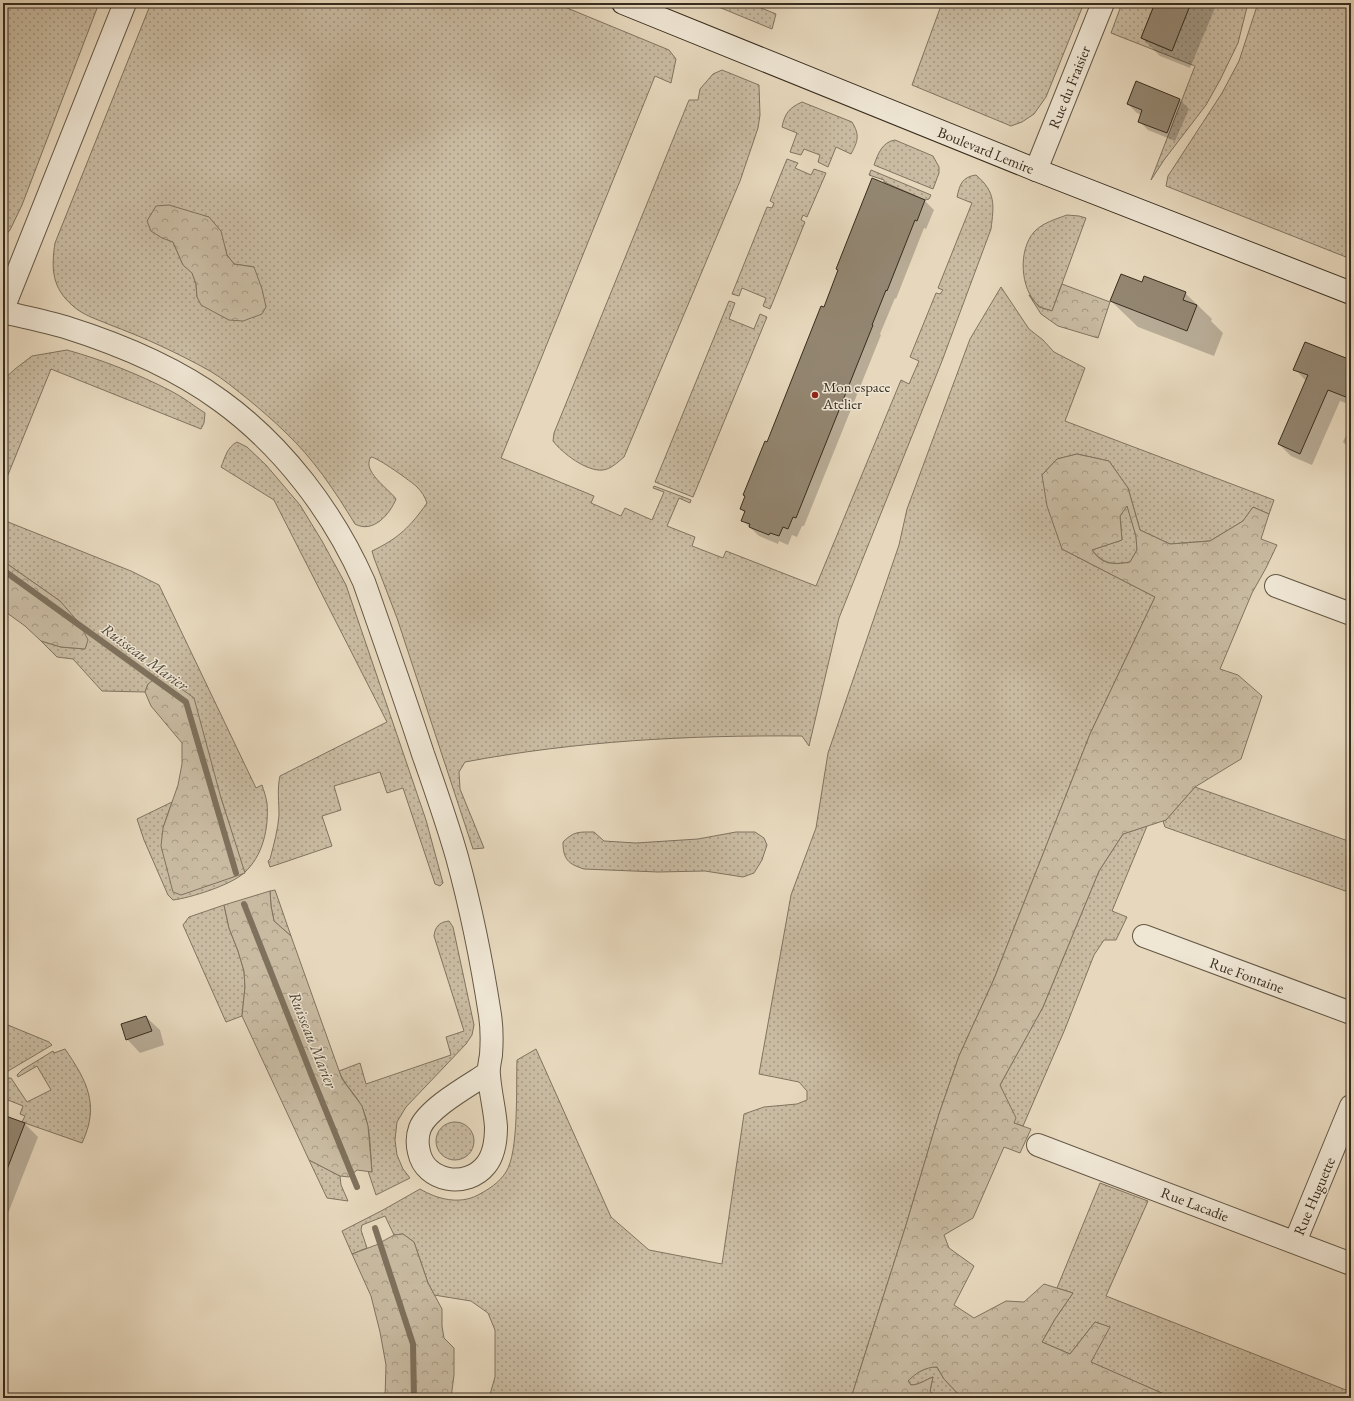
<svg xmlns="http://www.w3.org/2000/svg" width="1354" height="1401" font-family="'EB Garamond',serif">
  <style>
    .grass { fill: url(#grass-dots); stroke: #807460; fill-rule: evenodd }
    .forest { fill: url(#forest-crowns); stroke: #807460; fill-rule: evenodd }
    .shadow { fill: #0003 }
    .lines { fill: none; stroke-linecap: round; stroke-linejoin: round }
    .stream { stroke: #7e715d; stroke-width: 6 }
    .building { fill: #938671; stroke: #382d1e }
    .street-casing { stroke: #645846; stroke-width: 24 }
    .secondary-casing { stroke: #382d1e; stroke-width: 24 }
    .street { stroke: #efe6d4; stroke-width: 22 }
    .secondary { stroke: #efe6d4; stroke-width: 22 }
    .poi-dot { fill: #8f2418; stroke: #efe6d4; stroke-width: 1.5 }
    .labels { text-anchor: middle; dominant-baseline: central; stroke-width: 3; stroke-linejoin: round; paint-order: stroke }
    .street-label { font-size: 15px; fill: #382d1e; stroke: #efe6d4 }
    .poi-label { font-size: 15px; fill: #382d1e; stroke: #efe6d4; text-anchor: start }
    .water-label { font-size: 16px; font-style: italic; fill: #554938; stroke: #efe6d4 }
  </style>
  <defs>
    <pattern id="grass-dots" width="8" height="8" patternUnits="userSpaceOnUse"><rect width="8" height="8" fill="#c9bba2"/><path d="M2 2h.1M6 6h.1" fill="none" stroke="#a49883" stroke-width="1.8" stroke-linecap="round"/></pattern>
    <pattern id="forest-crowns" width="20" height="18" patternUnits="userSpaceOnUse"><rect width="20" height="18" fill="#c9bba2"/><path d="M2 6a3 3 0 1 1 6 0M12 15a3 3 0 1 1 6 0" fill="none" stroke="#a49883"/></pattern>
  </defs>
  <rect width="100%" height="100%" fill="#e7d8bd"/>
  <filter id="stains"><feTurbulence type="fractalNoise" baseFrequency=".005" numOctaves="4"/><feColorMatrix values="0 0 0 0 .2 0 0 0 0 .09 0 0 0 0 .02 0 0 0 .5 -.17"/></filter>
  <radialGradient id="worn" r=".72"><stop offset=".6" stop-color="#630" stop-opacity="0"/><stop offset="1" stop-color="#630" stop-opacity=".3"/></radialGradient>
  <g class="grass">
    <polygon points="3,3 99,3 22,205 10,230 3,238"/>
    <path d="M 151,3 L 555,3 L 669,50 L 676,59 L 671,83 L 655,76 L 501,458 L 594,496 L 591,503 L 621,516 L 625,508 L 652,520 L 664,492 L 653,488 L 654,486 L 691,500 L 690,503 L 679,498 L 667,526 L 695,537 L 692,546 L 723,558 L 726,551 L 816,586 L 901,380 L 909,384 L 919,361 L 910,357 L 936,293 L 940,294 L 943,290 L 938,288 L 972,203 L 957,197 C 960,184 962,177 976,175 C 996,192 994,205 991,229 L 942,361 L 839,618 L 809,746 L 802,736 C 689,735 576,741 465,762 L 459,772 L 460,789 L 484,848 L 473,849 L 397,618 L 374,558 L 372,551 C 399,538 410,527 427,503 C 425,497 422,492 417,487 C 412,482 377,457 371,457 C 361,471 389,489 396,499 C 390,514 373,534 355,524 C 335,491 313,458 285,432 C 274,421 261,410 249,400 C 236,390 224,379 210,371 C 194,362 178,354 161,346 C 144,338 126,331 108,324 C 96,319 83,315 73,306 C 52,288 51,269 55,243 ZM 183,211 L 209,217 L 224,245 L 227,255 L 234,264 L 254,267 L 229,320 L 217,313 L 197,297 L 196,284 L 192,272 L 183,265 L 173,242 Z"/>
    <polygon points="709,3 749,3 776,14 772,29"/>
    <polygon points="942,3 1084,3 1046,97 1034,114 1022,122 1011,126 912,85"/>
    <polygon points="1128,3 1155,3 1141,38 1171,51 1191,3 1248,3 1238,43 1220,80 1206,105 1164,160 1151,180 1195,66 1111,33 1121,6 1126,8"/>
    <polygon points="1258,3 1351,3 1351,259 1166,186 1168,176 1222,93 1239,61"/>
    <path d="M 722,70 L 759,85 L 760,115 L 758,128 L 740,181 L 624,457 C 618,462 611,469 603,470 C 587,472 562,453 553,441 L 554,433 L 689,100 L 698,100 L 700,89 L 713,74 Z"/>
    <path d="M 802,102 L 852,122 C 860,135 858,141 851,154 L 836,147 L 828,167 L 818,162 L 820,155 L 804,149 L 801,155 L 790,152 L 797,133 L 782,127 C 785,113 789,108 802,102 Z"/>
    <path d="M 895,140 L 933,156 L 939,167 L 939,173 L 933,189 L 874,165 C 878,154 882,142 895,140 Z"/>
    <polygon points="787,159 798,163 795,168 811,175 814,169 826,173 807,217 803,215 801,220 805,222 770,309 763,306 766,298 742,288 739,296 732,294 767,207 772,208 774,203 770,201"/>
    <polygon points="871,170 931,195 929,199 925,200 884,182 884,180 869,175"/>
    <path d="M 1067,215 L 1079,216 L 1086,218 L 1052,311 C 1048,309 1042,309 1038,305 C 1020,289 1018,250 1034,232 C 1042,223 1056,219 1067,215 Z"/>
    <path d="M 1001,287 L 1029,329 L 1043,340 L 1054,352 L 1085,368 L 1065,421 L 1274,500 L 1269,514 L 1253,507 L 1243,521 L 1210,541 L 1170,544 L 1140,530 L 1128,488 L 1109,461 L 1077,454 L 1057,459 L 1042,475 L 1062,549 L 1155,597 L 1090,734 L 994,979 L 959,1056 L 939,1114 L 906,1225 L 851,1398 L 489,1398 L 495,1377 L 495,1330 L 488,1313 L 471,1301 L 434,1295 L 428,1283 L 414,1242 L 403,1234 L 394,1235 L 385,1216 L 362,1225 L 361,1230 L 367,1248 L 352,1254 L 342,1231 L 383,1210 L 420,1189 C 437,1199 459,1205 478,1195 C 489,1189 499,1183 506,1172 C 519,1152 516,1086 517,1060 L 536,1049 L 611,1217 L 649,1250 L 722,1264 L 744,1114 L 764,1107 L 797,1104 L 807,1100 L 807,1091 L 799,1082 L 759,1074 L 791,895 L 816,828 L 828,753 L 899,545 L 907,509 L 970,339 Z"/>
    <polygon points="729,301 735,303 729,319 754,329 760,314 767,317 693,497 655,482"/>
    <path d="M 67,350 C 103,360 138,374 171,391 C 183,397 194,406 205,413 L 204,423 L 201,429 L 51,369 L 3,487 L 3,380 L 15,369 L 32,356 Z"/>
    <path d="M 237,442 L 247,447 L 266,465 L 300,505 L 322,541 L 346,585 L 426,820 L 443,883 L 440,886 L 435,884 L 403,788 L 387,793 L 380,772 L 334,786 L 341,810 L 322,816 L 332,846 L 270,867 L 268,861 L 270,859 C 274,844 278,829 279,815 C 279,802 277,789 280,776 L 387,722 L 274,500 L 221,467 C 225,458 227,447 237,442 Z"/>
    <path d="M 1127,505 L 1136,536 L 1137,550 L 1130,562 C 1113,565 1103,564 1092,550 L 1122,540 L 1120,516 Z"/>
    <path d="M 3,520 L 131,571 L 159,585 L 256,788 L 262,785 C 264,791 266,797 267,803 C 269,828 263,856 244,873 C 231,885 190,898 173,900 L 168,895 L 144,840 L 137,819 L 172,802 L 163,828 L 232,877 L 244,873 L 221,798 L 148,684 L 145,692 L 102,691 L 73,659 L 57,657 L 41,641 L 61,647 L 85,649 L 60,601 L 3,561 Z"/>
    <polygon points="1195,787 1351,842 1351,893 1165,827 1163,821 1166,820"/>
    <polygon points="1147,826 1112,911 1127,917 1116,940 1104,940 1094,955 1065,1029 1023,1126 1014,1123 1000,1085 1043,1007 1099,871 1123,834"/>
    <path d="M 594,832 L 604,841 L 636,843 L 698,839 L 736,832 L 755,832 L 764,838 L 767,845 L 762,860 L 754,873 L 743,877 L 705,871 L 658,872 L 584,869 C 568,864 563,859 563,842 C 574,831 579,832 594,832 Z"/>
    <polygon points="275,890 291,936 274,921 271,906 270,891"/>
    <polygon points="224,905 229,928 238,951 244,971 245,987 242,1016 226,1022 183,925 189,917"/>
    <path d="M 449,921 L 453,927 L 474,1025 L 472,1035 L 466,1044 L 406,1107 L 397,1122 L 395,1140 L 397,1155 L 403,1169 L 410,1178 L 376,1195 L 368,1171 L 372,1172 C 370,1151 371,1127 362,1107 C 356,1094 344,1085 339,1071 L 360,1063 L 366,1084 L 451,1055 L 446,1037 L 464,1031 L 434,936 C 435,927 439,922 449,921 Z"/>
    <polygon points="3,1023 49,1042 52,1045 3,1074"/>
    <path d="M 65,1049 C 87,1081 100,1105 82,1143 L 22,1122 L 25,1116 L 20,1114 L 23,1106 L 3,1098 L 3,1081 L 9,1078 L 11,1078 L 27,1102 L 51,1090 L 37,1066 L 18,1077 L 17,1075 L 22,1070 L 53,1051 L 54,1053 Z"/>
    <circle cx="455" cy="1141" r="19"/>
    <polygon points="309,1160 340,1176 341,1185 348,1201 327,1198"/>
    <polygon points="1100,1183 1148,1201 1106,1296 1351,1392 1351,1398 1173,1398 1090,1362 1109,1327 1095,1322 1070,1354 1042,1342 1055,1319 1073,1293 1057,1288"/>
    <path d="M 930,1367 L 937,1367 L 944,1379 L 962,1398 L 936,1398 L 930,1391 L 933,1377 C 925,1380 919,1385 911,1385 L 908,1381 L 916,1373 Z"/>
  </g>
  <g class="forest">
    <polygon points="169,205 209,217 221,231 227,255 234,264 254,267 262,289 266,307 262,314 243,321 229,320 201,305 197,297 196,284 192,273 183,265 173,242 162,238 151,231 147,221 156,206"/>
    <polygon points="1062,284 1110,302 1098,338 1058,326 1041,314 1029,295 1039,307 1052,311"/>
    <path d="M 1077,454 L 1109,461 L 1128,488 L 1140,530 L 1170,544 L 1210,541 L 1243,521 L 1253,507 L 1269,514 L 1261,539 L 1277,545 L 1266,568 L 1252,593 L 1220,669 L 1238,675 L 1262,696 L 1241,759 L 1195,787 L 1166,820 L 1123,834 L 1099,871 L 1043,1007 L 1000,1085 L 1016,1118 L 1014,1123 L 1031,1129 L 1020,1153 L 1004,1147 L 973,1218 L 944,1235 L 949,1248 L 974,1266 L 954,1305 L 974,1318 L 1006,1301 L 1024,1302 L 1044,1284 L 1073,1293 L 1055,1319 L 1042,1342 L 1070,1354 L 1095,1322 L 1110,1327 L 1091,1362 L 1173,1398 L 962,1398 L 944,1379 L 937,1367 C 925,1367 916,1373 908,1381 L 911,1385 C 919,1385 925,1380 933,1377 L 930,1391 L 936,1398 L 851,1398 L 906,1225 L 939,1114 L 959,1056 L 994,979 L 1090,734 L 1155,597 L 1062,549 L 1047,506 L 1042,475 L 1057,459 ZM 1127,506 L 1136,536 L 1137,550 L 1130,562 C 1114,565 1102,565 1092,550 L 1122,540 L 1120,516 Z"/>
    <polygon points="3,561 60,601 80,624 88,640 85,649 61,647 41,641 25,626 3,610"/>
    <polygon points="161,674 194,698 221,798 245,873 181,895 173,892 161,846 163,828 178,785 182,764 182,743 151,706 145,692 148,684"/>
    <polygon points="270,891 271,906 274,921 291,936 342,1079 362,1106 368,1126 372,1172 357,1170 349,1177 340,1176 309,1160 242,1016 245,987 244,971 238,951 229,928 224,905"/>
    <polygon points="403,1234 414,1242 428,1283 442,1309 442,1326 444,1338 454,1348 454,1375 451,1398 385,1398 386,1365 380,1332 371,1296 352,1254 376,1245 394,1235"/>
  </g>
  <g class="shadow">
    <polygon points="1156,3 1217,3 1190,68 1160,56 1142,38"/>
    <polygon points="1137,83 1180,100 1189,109 1175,141 1148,130 1139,121 1141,115 1137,113 1128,104"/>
    <polygon points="873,179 925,201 934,210 926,229 924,228 896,299 895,298 880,334 881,335 804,526 802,526 797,537 792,535 788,545 779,541 778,544 759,536 742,520 745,513 741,509 746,497 744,495 768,443 824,308"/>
    <polygon points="1143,283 1185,293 1212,319 1211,321 1223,333 1214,356 1138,327 1111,301"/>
    <polygon points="1351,361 1351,405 1340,401 1312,465 1291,456 1279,444 1306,381 1295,369"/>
    <polygon points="1351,424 1351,450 1343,442"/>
    <polygon points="146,1017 160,1030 164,1045 140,1053 127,1039"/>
    <polygon points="3,1116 25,1124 38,1137 3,1226"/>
  </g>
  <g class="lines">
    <g class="stream">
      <polyline points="3,570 186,702 236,873"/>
      <polyline points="244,904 313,1079 357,1187"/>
      <polyline points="375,1228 413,1344 414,1398"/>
    </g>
  </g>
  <g class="building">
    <polygon points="1155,3 1191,3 1172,51 1141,38"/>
    <polygon points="1136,81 1180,99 1167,133 1138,122 1142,110 1127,104"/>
    <polygon points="872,178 925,200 917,221 915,220 887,291 886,290 872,325 873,325 796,518 793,517 788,529 783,527 779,536 770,533 769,535 749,527 750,524 741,521 745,511 740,509 745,496 743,495 765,441 767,442 821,306 824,307 838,270 836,269"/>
    <polygon points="1121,274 1142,282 1144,276 1186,292 1183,300 1197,305 1187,331 1110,301"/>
    <polygon points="1305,342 1351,360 1351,399 1328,390 1300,454 1278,444 1308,375 1293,370"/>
    <polygon points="146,1016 152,1031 126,1040 121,1024"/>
    <polygon points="3,1115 25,1123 4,1177 3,1177"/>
  </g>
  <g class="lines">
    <g class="street-casing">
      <g id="street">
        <polyline points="1036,170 1103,3"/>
        <polyline points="3,309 125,3"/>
        <path d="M 3,312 C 24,317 45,321 65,327 C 119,344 175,367 221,401 C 283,446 333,512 364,582 C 384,639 404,696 423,754 C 435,788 447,822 457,857 C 471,908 482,963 490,1015 C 492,1028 492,1041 491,1055 C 490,1062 488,1068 489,1075 C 490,1092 495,1110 496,1127 C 496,1139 494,1155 486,1165 C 467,1189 425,1182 419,1152 C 417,1144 417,1136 420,1128 C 428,1108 470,1085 488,1073"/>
        <polyline points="1276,586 1351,614"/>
        <polyline points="1144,936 1351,1013"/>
        <polyline points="1038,1145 1351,1264"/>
        <polyline points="1295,1242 1351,1106"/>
      </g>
    </g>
    <g class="secondary-casing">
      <polyline id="secondary" points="623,3 1036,170 1351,293"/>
    </g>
    <use href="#street" class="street"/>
    <use href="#secondary" class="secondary"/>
  </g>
  <circle class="poi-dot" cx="815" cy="395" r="4"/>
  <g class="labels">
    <g class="street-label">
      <text transform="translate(1069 87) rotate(-68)">Rue du Fraisier</text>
      <text transform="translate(986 150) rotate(22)">Boulevard Lemire</text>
      <text transform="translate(1247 975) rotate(20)">Rue Fontaine</text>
      <text transform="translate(1314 1196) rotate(-67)">Rue Huguette</text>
      <text transform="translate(1195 1204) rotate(21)">Rue Lacadie</text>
    </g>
    <g class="poi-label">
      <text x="823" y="386">Mon espace<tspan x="823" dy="17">Atelier</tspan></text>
    </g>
    <g class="water-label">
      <text transform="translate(145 657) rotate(36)">Ruisseau Marier</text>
      <text transform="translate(313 1040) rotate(68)">Ruisseau Marier</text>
    </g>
  </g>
  <rect width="1354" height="1401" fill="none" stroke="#e7d8bd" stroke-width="16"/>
  <rect x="4" y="4" width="1346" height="1393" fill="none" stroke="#382d1e" stroke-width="2"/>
  <rect x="8" y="8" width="1338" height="1385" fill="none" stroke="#382d1e"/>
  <rect width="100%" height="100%" filter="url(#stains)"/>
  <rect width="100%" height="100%" fill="url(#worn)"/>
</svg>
